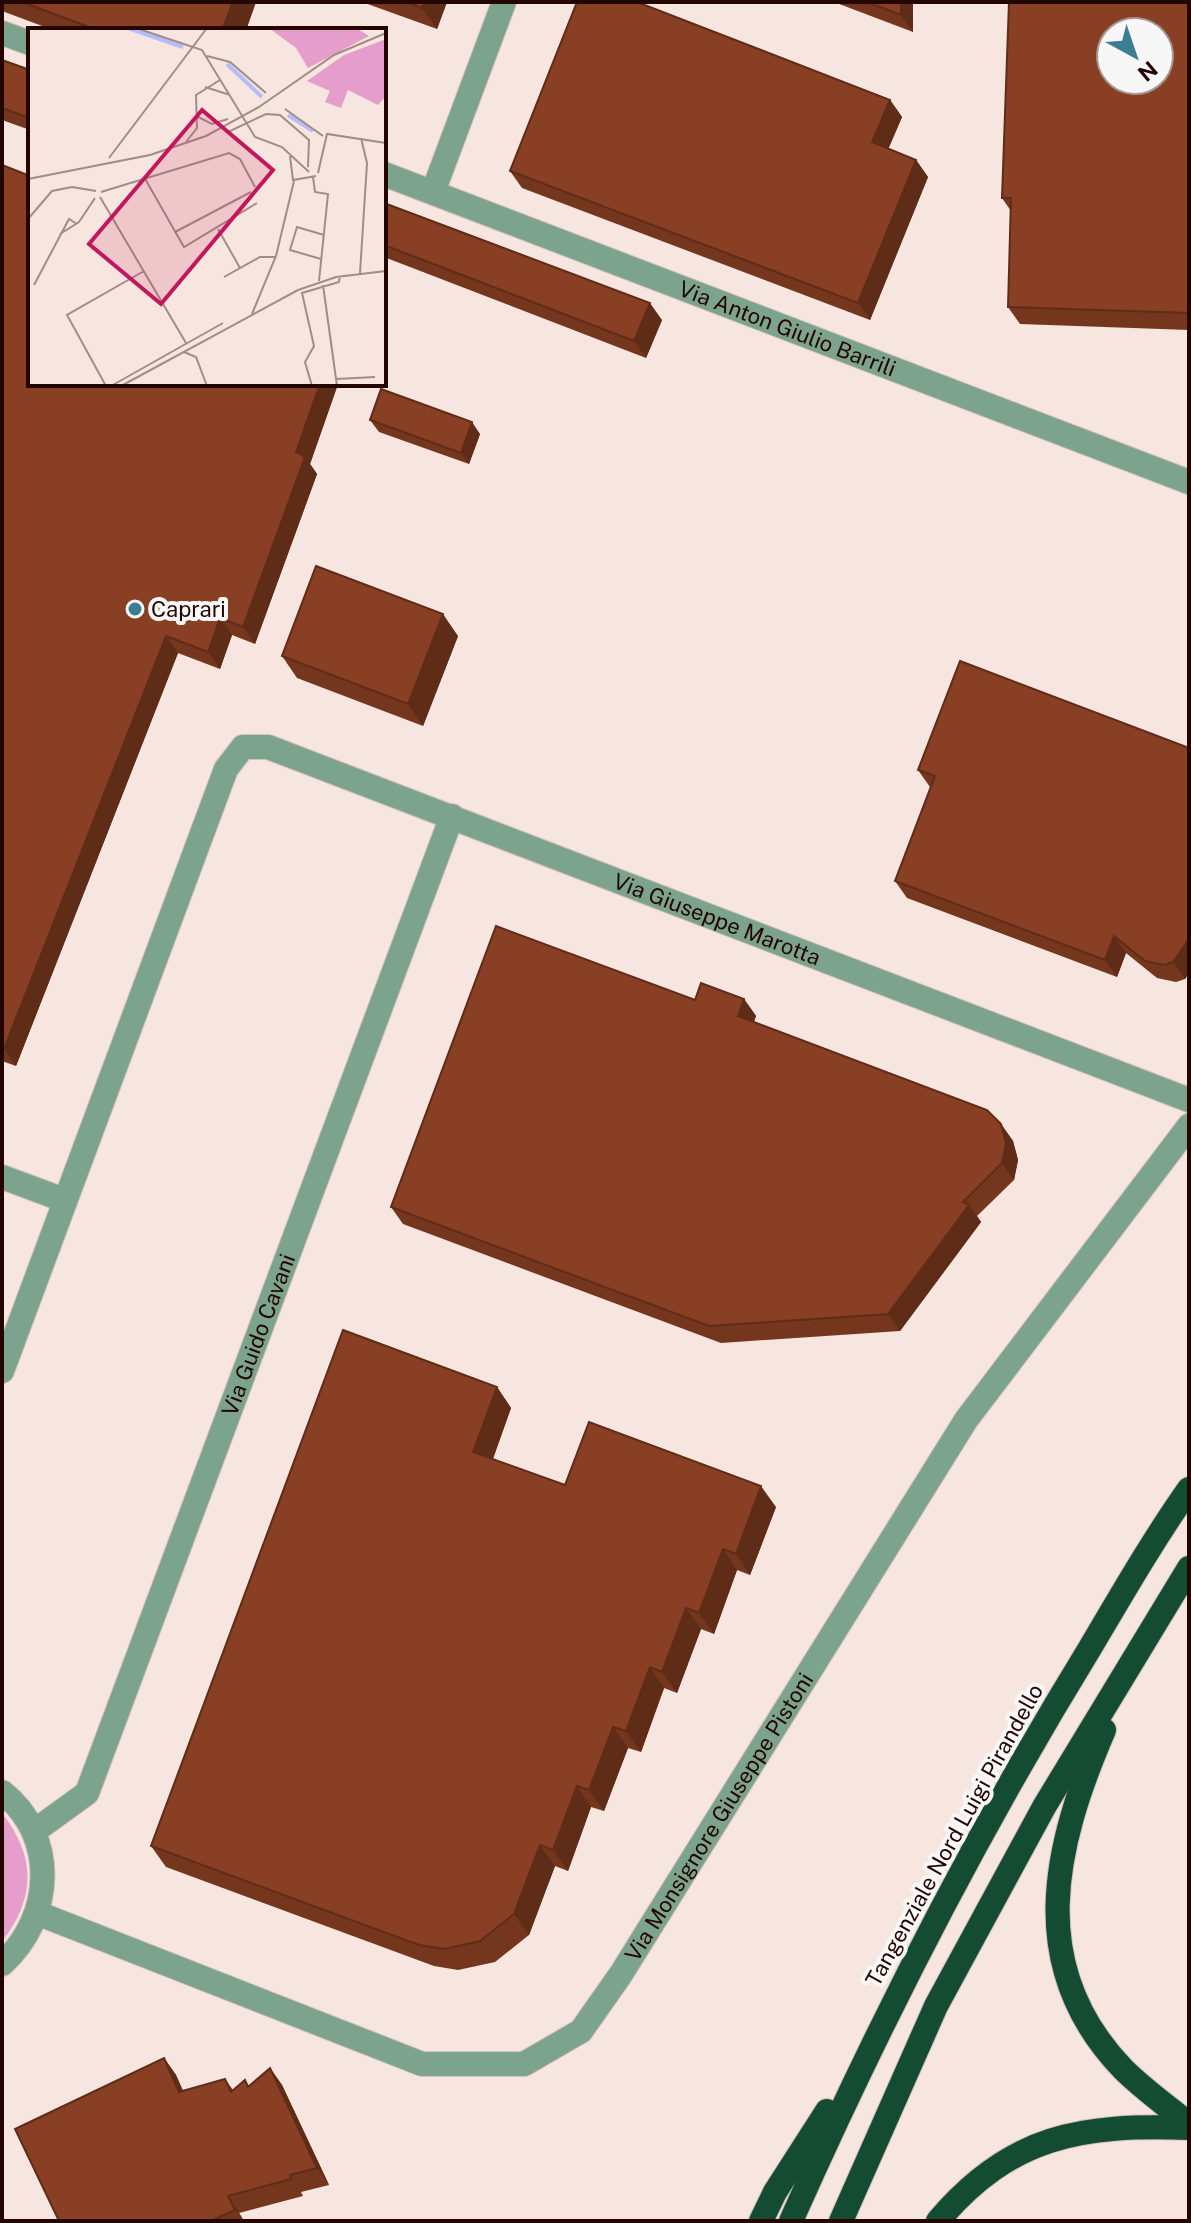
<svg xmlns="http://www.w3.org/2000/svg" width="1191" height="2223" font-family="'Public Sans',sans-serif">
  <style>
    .green { fill: #e59dcb }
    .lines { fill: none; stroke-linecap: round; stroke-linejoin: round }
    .minor-casing { stroke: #d5c1bb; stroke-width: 26 }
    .highway-casing { stroke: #d5c1bb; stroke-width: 26 }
    .minor { stroke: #7ca38d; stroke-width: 24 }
    .highway { stroke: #134b33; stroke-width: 24 }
    .wall { fill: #75361e }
    .shaded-wall { fill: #5f2c18 }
    .building { fill: #883f23; stroke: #5f2c18; stroke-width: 2; fill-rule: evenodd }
    .poi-dot { fill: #3d7d91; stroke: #f7f7f7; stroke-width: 3 }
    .labels { text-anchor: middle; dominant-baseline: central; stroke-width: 8; stroke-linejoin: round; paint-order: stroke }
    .street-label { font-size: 22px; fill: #240600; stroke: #f7f7f7 }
    .poi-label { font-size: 22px; fill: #240600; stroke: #f7f7f7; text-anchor: start }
    .inset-river { fill: none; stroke: #b6bbfe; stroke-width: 4 }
    .inset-road { fill: none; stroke: #a38c86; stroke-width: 2 }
    .view { fill: #c2185b; fill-opacity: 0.15; stroke: #c2185b; stroke-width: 4 }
    .inset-edge { fill: none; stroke: #240600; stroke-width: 4 }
  </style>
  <rect width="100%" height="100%" fill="#f7e5df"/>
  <path class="green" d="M 2,1813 C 36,1857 36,1897 2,1942 Z"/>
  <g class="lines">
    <g class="minor-casing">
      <g id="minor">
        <polyline points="2,33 30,43"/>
        <path id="s1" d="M 384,174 L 1189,482"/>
        <polyline points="433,192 504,2"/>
        <polyline points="2,1177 64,1200"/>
        <path id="s2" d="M 2,1371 L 226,769 L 243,747 L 268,747 L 1189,1100"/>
        <path d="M 2,1792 C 58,1836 54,1917 2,1964"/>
        <path id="s3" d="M 36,1830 L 87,1793 L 452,816"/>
        <path id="s4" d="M 37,1913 L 422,2064 L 524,2064 L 581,2031 L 621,1974 L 966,1420 L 1189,1126"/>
      </g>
    </g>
    <g class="highway-casing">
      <g id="highway">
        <path d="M 1104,1730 C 1054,1846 1024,1966 1123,2069 C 1143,2089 1167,2106 1189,2124"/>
        <polyline points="761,2221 775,2192 827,2111"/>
        <path d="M 791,2221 C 879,2023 977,1832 1090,1648 C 1122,1594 1153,1540 1189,1489"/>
        <polyline points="841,2221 936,2006 1044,1807 1189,1568"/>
        <path d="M 938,2221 C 1010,2135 1082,2124 1189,2128"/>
      </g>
    </g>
    <use href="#minor" class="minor"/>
    <use href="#highway" class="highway"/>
  </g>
  <g class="wall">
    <polygon points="2,2 256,2 246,30 53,30 2,11"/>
    <polygon points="362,2 447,2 437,29"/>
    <polygon points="834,2 913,2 913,32"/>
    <polygon points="1189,2 1189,330 1020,324 1008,307 1011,211 1002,198"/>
    <polygon points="2,60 30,70 30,130 2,120"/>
    <polygon points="890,100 902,117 888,149 916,160 928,177 870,320 522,188 510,171"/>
    <polygon points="2,165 30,384 338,384 310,464 317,474 255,644 232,635 220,669 178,653 16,1066 2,1061"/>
    <polygon points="384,203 662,320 646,358 384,257"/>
    <polygon points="370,420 480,434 469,464 379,432"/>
    <polygon points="458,636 423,726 297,678 282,656"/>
    <polygon points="1189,748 1189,973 1185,979 1176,982 1157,978 1126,953 1117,977 907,898 895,881 930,787 918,770"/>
    <polygon points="744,999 756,1016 754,1022 1001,1124 1013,1141 1018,1160 1014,1180 977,1216 981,1222 900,1331 721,1343 403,1224 391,1207 695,1000"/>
    <polygon points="497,1387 511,1408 493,1459 565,1485 776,1507 750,1575 737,1570 714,1634 701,1629 677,1693 664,1688 641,1752 628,1748 604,1811 591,1807 568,1871 555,1866 529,1935 495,1962 458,1970 434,1966 166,1867 151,1846"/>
    <polygon points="164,2058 176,2075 183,2091 225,2079 233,2090 245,2080 249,2086 270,2068 282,2085 329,2185 301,2192 303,2196 239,2213 244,2221 59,2221"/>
  </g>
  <g class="shaded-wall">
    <polygon points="233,2 256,2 246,30 222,30"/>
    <polygon points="424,2 447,2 437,29 422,8"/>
    <polygon points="901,2 913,2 913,32 901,15"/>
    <polygon points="890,100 902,117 884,159 872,142"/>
    <polygon points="916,160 928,177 870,320 858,303"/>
    <polygon points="650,303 662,320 646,358 634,341"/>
    <polygon points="320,384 338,384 310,464 317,474 255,644 243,627 296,452"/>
    <polygon points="472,422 480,434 469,464 461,453"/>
    <polygon points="443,614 458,636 423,726 408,704"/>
    <polygon points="220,618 232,635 220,669 208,652"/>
    <polygon points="166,636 178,653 16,1066 4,1049"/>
    <polygon points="1114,936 1126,953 1117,977 1105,960"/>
    <polygon points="1189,939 1189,973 1185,979 1173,962"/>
    <polygon points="744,999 756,1016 749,1033 738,1016"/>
    <polygon points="1001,1124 1013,1141 1018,1160 1014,1180 1002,1163"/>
    <polygon points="969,1205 981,1222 900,1331 888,1314"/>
    <polygon points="497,1387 511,1408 488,1472 473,1452"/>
    <polygon points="761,1486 776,1507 750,1575 736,1554"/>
    <polygon points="723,1549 737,1570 714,1634 699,1613"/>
    <polygon points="686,1608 701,1629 677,1693 662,1672"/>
    <polygon points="650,1667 664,1688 641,1752 626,1731"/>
    <polygon points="613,1727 628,1748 604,1811 589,1790"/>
    <polygon points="577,1786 591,1807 568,1871 553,1850"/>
    <polygon points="540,1845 555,1866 529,1935 514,1914"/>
    <polygon points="164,2058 176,2075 191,2109 179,2092"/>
    <polygon points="270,2068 282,2085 329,2185 317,2168"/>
    <polygon points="228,2196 239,2213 244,2221 235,2210"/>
  </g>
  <g class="building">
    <polygon points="22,2 233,2 222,30 97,30"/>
    <polygon points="407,2 424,2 422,8"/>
    <polygon points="577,2 637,2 890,100 872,142 916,160 858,303 510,171"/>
    <polygon points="867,2 901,2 901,15"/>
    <path d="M 1009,2 L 1189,2 L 1189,313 L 1008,307 L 1011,198 L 1002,198 ZM 1111,32 L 1159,32 L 1159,80 L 1111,80 Z"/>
    <polygon points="2,60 30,70 30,118 2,108"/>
    <polygon points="2,165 30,176 30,384 320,384 296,452 305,457 243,627 220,618 208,652 166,636 4,1049 2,1049"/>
    <polygon points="384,203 650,303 634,341 384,245"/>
    <polygon points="381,389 472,422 461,453 370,420"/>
    <polygon points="316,566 443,614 408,704 282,656"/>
    <polygon points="960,661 1189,748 1189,939 1173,962 1164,965 1145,961 1114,936 1105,960 895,881 935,776 918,770"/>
    <polygon points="496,926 695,1000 701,983 744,999 738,1016 987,1110 1001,1124 1006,1143 1002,1163 963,1202 969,1205 888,1314 709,1326 391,1207"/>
    <polygon points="343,1330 497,1387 473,1452 565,1485 589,1422 761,1486 736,1554 723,1549 699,1613 686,1608 662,1672 650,1667 626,1731 613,1727 589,1790 577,1786 553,1850 540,1845 514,1914 480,1941 444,1949 419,1945 151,1846"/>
    <polygon points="164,2058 179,2092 225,2079 231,2092 245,2080 248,2087 270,2068 317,2168 290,2175 291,2179 228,2196 235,2210 211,2221 59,2221 15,2129"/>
  </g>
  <circle class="poi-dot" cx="135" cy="609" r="8"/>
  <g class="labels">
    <g class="street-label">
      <text stroke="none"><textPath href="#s1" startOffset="432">Via Anton Giulio Barrili</textPath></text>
      <text stroke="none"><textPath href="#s2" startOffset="1176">Via Giuseppe Marotta</textPath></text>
      <text stroke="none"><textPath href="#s3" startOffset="552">Via Guido Cavani</textPath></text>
      <text stroke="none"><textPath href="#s4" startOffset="836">Via Monsignore Giuseppe Pistoni</textPath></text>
      <text transform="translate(954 1835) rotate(-61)">Tangenziale Nord Luigi Pirandello</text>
    </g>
    <g class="poi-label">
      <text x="151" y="609">Caprari</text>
    </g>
  </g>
  <g transform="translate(28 28)">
    <rect width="358" height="358" fill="#f7e5df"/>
    <path d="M 241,0 L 328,0 L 341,8 L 280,40 L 268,20 ZM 358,11 L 358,68 L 350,77 L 320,62 L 313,80 L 297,74 L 302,63 L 279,53 L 316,27 Z" fill="#e59dcb"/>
    <path class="inset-river" d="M 100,0 L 155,19M 199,36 L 234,69M 260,87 L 285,103"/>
    <path class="inset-road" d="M 108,0 L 174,22 L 227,109 L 254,119 L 281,144M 179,28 L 202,34 L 238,65M 177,59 L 202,67M 257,81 L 295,108M 168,88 L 184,96 L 200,91M 200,104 L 238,86 L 252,87 L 281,112 L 280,139M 158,114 L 169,100 L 168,67 L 192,52M 262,128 L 265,152 L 288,148M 81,130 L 179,0M 290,145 L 299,106 L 358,115M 116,149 L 156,219 L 229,175M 285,149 L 287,164 L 300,166 L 291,253M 0,151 L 122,127 L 178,108 L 231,79 L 306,27 L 358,5M 73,164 L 201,125 L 212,131 L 227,159M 72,169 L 158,315M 0,191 L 24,163 L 44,159 L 68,163M 190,201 L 212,240M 147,204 L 223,164M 32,206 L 51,194 L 67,170M 293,231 L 262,222 L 269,199 L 296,207M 332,245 L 339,135 L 333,110M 196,249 L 232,229 L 247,229M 6,257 L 41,191 L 49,196M 295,257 L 309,358M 224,286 L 248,228 L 266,153M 156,324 L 168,329 L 179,358M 308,351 L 347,349M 78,358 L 39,287 L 116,243M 83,358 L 195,295M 93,358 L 270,262 L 308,249 L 358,243M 284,358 L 277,334 L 286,318 L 274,265 L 311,254 L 312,248"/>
    <path class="view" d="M 174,82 L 245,142 L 133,276 L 61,216 Z"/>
    <rect width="358" height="358" class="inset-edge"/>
  </g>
  <rect width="1191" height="2223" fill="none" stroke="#240600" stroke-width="8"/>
  <g transform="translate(1135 56) rotate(140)"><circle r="38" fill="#f7f7f7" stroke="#a39794" stroke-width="2"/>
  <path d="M0-6L14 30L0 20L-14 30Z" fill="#3d7d91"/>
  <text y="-12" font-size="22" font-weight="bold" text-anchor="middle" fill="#240600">N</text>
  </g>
</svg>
